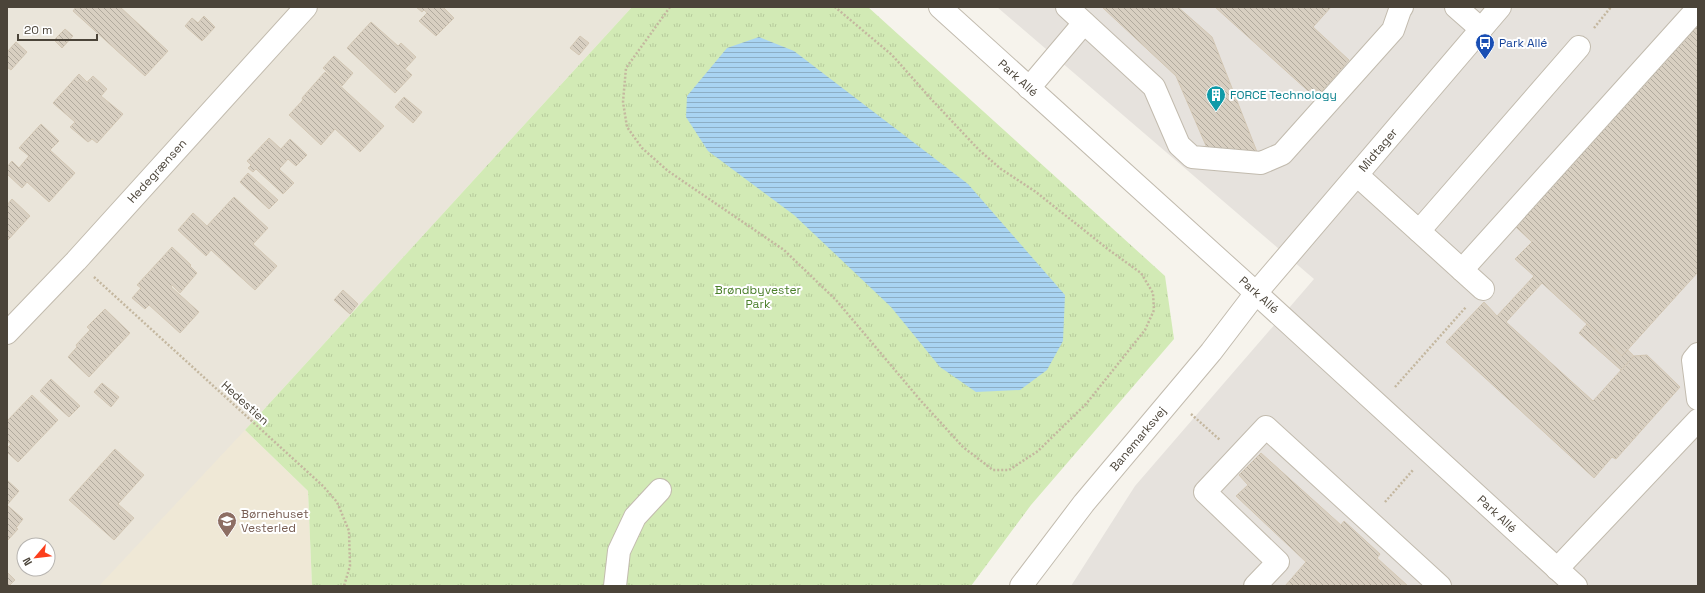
<svg xmlns="http://www.w3.org/2000/svg" width="1705" height="593" font-family="'Space Grotesk',sans-serif">
  <style>
    .residential { fill: #eae5da; fill-rule: evenodd }
    .industrial { fill: #e6e2dd }
    .education { fill: #efe8d6 }
    .park { fill: url(#park-tufts) }
    .water { fill: url(#water-rules) }
    .building { fill: url(#building-back-hatch); stroke: #d3c7b4 }
    .lines { fill: none; stroke-linecap: round; stroke-linejoin: round }
    .minor-casing { stroke: #c2bbae; stroke-width: 24 }
    .path { stroke: #c4b79f; stroke-width: 2.5; stroke-dasharray: 2 2; stroke-linecap: butt }
    .minor { stroke: #fff; stroke-width: 22 }
    .labels { text-anchor: middle; dominant-baseline: central; stroke-width: 4; stroke-linejoin: round; paint-order: stroke }
    .transit-label { font-size: 12px; fill: #164399; stroke: #fff; text-anchor: start }
    .street-label { font-size: 12px; fill: #4b4439; stroke: #fff }
    .culture-label { font-size: 12px; fill: #0d838f; stroke: #fff; text-anchor: start }
    .park-label { font-size: 12px; fill: #4a7f2a; stroke: #fff }
    .education-label { font-size: 12px; fill: #785e54; stroke: #fff; text-anchor: start }
  </style>
  <defs>
    <pattern id="park-tufts" width="24" height="20" patternUnits="userSpaceOnUse"><rect width="24" height="20" fill="#d2eab5"/><path d="M3 7l-1-3M5 7V3M7 7l1-3M15 17l-1-3M17 17v-4M19 17l1-3" fill="none" stroke="#b6ca9c"/></pattern>
    <pattern id="water-rules" width="6" height="5" patternUnits="userSpaceOnUse"><rect width="6" height="5" fill="#a9d4f2"/><path d="M0 2.5h6" fill="none" stroke="#8caec5"/></pattern>
    <pattern id="building-back-hatch" width="6" height="6" patternUnits="userSpaceOnUse"><rect width="6" height="6" fill="#d8cfc1"/><path d="M-1 5l2 2M0 0l6 6M5-1l2 2" fill="none" stroke="#b1aa9e"/></pattern>
  </defs>
  <rect width="100%" height="100%" fill="#f6f3ec"/>
  <path class="residential" d="M 7,7 L 632,7 L 245,430 L 312,586 L 7,586 ZM 24,545 L 48,545 L 48,569 L 24,569 Z"/>
  <polygon class="industrial" points="997,7 1698,7 1698,586 1071,586 1135,486 1314,279"/>
  <polygon class="education" points="245,430 308,491 312,586 99,586"/>
  <polygon class="park" points="632,7 868,7 1165,276 1174,339 1031,505 971,586 312,586 308,491 245,430"/>
  <polygon class="water" points="759,37 794,51 968,184 1065,295 1063,341 1047,370 1020,390 976,392 940,367 891,307 794,215 708,151 686,117 687,96 727,48"/>
  <g class="building">
    <polygon points="76,7 120,7 168,51 145,76 73,11"/>
    <polygon points="416,7 443,7 454,18 436,36 419,21 427,13 424,10 422,12"/>
    <polygon points="1102,7 1178,7 1212,37 1257,152 1207,148 1176,76"/>
    <polygon points="1215,7 1331,7 1313,27 1349,60 1316,98"/>
    <polygon points="204,16 215,27 202,41 185,26 192,18 198,23"/>
    <polygon points="371,22 398,46 401,43 416,57 405,69 412,75 395,93 347,48"/>
    <polygon points="1698,25 1698,272 1622,356 1542,283 1506,322 1593,401 1634,356 1647,355 1680,387 1616,459 1612,457 1594,478 1446,342 1484,302 1497,316 1534,276 1515,259 1532,242 1515,226"/>
    <polygon points="65,29 73,36 62,48 54,40"/>
    <polygon points="580,36 589,43 579,55 570,48"/>
    <polygon points="16,42 27,52 11,70 7,67 7,52"/>
    <polygon points="334,56 353,73 342,86 323,68"/>
    <polygon points="325,72 384,126 360,152 335,129 321,145 289,115 303,100 302,98"/>
    <polygon points="79,74 87,82 93,76 107,89 101,96 123,114 97,143 92,139 88,142 70,127 75,122 53,103"/>
    <polygon points="404,97 422,112 413,123 395,107"/>
    <polygon points="41,124 59,141 50,150 75,173 49,202 27,182 22,188 7,174 7,167 12,161 19,168 29,156 19,148"/>
    <polygon points="269,138 281,149 290,139 307,155 296,166 288,159 279,169 294,183 283,194 256,169 253,172 248,168 251,165 247,161"/>
    <polygon points="248,173 278,200 269,209 240,182"/>
    <polygon points="234,197 268,228 253,244 277,266 255,290 211,250 206,256 178,230 193,213 207,226"/>
    <polygon points="12,199 30,216 7,241 7,205"/>
    <polygon points="172,247 191,265 190,266 197,273 180,293 172,285 171,287 199,312 180,333 149,305 145,309 132,298 141,288 137,285"/>
    <polygon points="343,290 358,304 350,314 334,300"/>
    <polygon points="105,309 130,333 89,377 68,357 77,347 76,345 90,330 87,327"/>
    <polygon points="1587,324 1622,356 1628,350 1634,356 1621,370 1579,333"/>
    <polygon points="51,379 80,406 69,417 40,391"/>
    <polygon points="102,383 119,397 111,407 94,392"/>
    <polygon points="32,395 58,420 18,462 7,452 7,448 11,444 7,441 7,421"/>
    <polygon points="115,449 144,475 118,504 134,518 114,540 69,500"/>
    <polygon points="1261,453 1341,525 1344,521 1380,554 1377,558 1408,586 1285,586 1306,562 1236,496 1248,485 1239,475"/>
    <polygon points="7,480 19,491 7,505"/>
    <polygon points="7,505 23,519 16,528 18,529 7,541"/>
    <polygon points="7,572 15,580 9,586 7,586"/>
  </g>
  <g class="lines">
    <g class="minor-casing">
      <g id="minor">
        <polyline points="940,7 1256,293 1576,586"/>
        <polyline points="1067,7 1154,87 1179,145 1192,157 1261,163 1282,154 1393,30 1400,10 1402,7"/>
        <polyline points="1456,7 1481,29"/>
        <polyline points="1029,88 1084,23"/>
        <polyline points="1357,175 1462,270 1698,8"/>
        <polyline points="1419,231 1579,47"/>
        <polyline points="1462,270 1483,289"/>
        <polyline points="7,333 76,261 306,7"/>
        <polyline points="1698,354 1693,360 1698,399"/>
        <polyline points="1557,569 1698,420"/>
        <polyline points="615,586 619,551 635,517 660,490"/>
        <polyline points="1021,586 1084,503 1211,352 1256,293 1500,7"/>
        <polyline points="1255,586 1278,562 1205,492 1266,427 1440,586"/>
      </g>
    </g>
    <g class="path">
      <polyline points="670,7 626,68 623,102 627,127 642,148 668,171 784,250 836,300 921,401 963,447 993,470 1009,470 1038,451 1086,404 1145,330 1154,310 1153,293 1141,273 1109,250 1036,192 1001,169 979,150 932,100 892,55 835,7"/>
      <polyline points="1594,28 1611,7"/>
      <polyline points="94,277 323,486 337,502 349,531 350,566 344,586"/>
      <polyline points="1395,387 1466,307"/>
      <polyline points="1191,414 1220,440"/>
      <polyline points="1385,502 1413,470"/>
    </g>
    <use href="#minor" class="minor"/>
  </g>
  <defs>
    <g id="bus-pin" transform="scale(1)"><path d="M0 17L-7.5 6A9.5 9.5 0 1 1 7.5 6Z" fill="#1a4fb4" stroke="#fff"/><path d="M-5-6H5V4H4V6H2V4H-2V6H-4V4H-5ZM-3.5-4V0h7V-4ZM-3.5 1.2v1.5H-2V1.2ZM2 1.2v1.5H3.5V1.2Z" fill="#fff"/></g>
    <g id="building-pin" transform="scale(1)"><path d="M0 17L-7.5 6A9.5 9.5 0 1 1 7.5 6Z" fill="#0f9aa8" stroke="#fff"/><path d="M-4-6H4V6H1V3H-1V6H-4ZM-2.5-4.3h1.7v1.8h-1.7ZM.8-4.3h1.7v1.8H.8ZM-2.5-1h1.7V.8h-1.7ZM.8-1h1.7V.8H.8Z" fill="#fff"/></g>
    <g id="school-pin" transform="scale(1)"><path d="M0 17L-7.5 6A9.5 9.5 0 1 1 7.5 6Z" fill="#8d6e63" stroke="#fff"/><path d="M0-5L7-2L0 1L-7-2ZM-4 1L0 2.5L4 1V4Q0 6-4 4Z" fill="#fff"/></g>
  </defs>
  <g fill-rule="evenodd">
    <use href="#bus-pin" x="1485" y="43"/>
    <use href="#building-pin" x="1216" y="95"/>
    <use href="#school-pin" x="227" y="521"/>
  </g>
  <g class="labels">
    <g class="transit-label">
      <text x="1499" y="43">Park Allé</text>
    </g>
    <g class="street-label">
      <text transform="translate(1018 78) rotate(42)">Park Allé</text>
      <text transform="translate(1378 150) rotate(-50)">Midtager</text>
      <text transform="translate(157 171) rotate(-48)">Hedegrænsen</text>
      <text transform="translate(1259 295) rotate(42)">Park Allé</text>
      <text transform="translate(245 403) rotate(42)">Hedestien</text>
      <text transform="translate(1138 439) rotate(-50)">Banemarksvej</text>
      <text transform="translate(1497 514) rotate(43)">Park Allé</text>
    </g>
    <g class="culture-label">
      <text x="1230" y="95">FORCE Technology</text>
    </g>
    <g class="park-label">
      <text x="758" y="290">Brøndbyvester<tspan x="758" dy="14">Park</tspan></text>
    </g>
    <g class="education-label">
      <text x="241" y="514">Børnehuset<tspan x="241" dy="14">Vesterled</tspan></text>
    </g>
  </g>
  <rect width="1705" height="593" fill="none" stroke="#4b4439" stroke-width="16"/>
  <g transform="translate(36 557) rotate(242)"><circle r="19" fill="#ffffff" stroke="#b7b4b0"/>
  <path d="M0-3L7 15L0 10L-7 15Z" fill="#fc3f1d"/>
  <text y="-6" font-size="11" font-weight="bold" text-anchor="middle" fill="#4b4439">N</text>
  </g>
  <path d="M18 34v6h79v-6" fill="none" stroke="#4b4439" stroke-width="2"/>
  <text x="24" y="34" font-size="12" fill="#4b4439" stroke="#ffffff" stroke-width="3" paint-order="stroke">20 m</text>
</svg>
